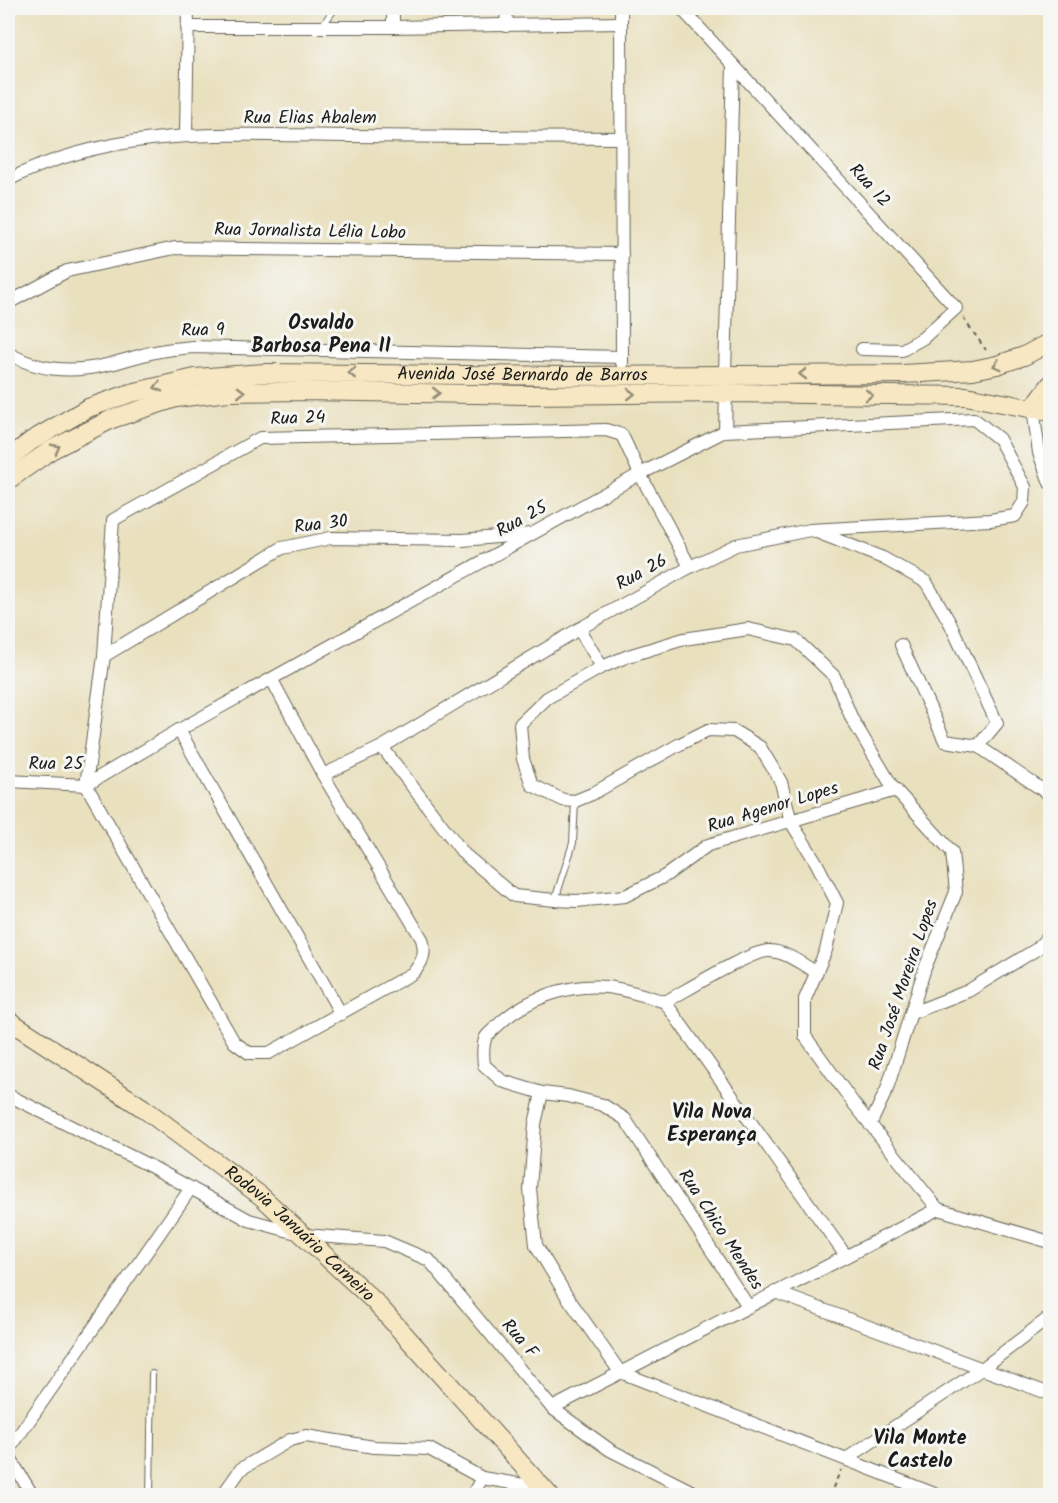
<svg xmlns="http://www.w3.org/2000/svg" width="1058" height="1503" font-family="Kalam,sans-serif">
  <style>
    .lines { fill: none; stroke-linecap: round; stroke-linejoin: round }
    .lane-casing { stroke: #646155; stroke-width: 8 }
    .street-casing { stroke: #646155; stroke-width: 14 }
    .secondary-casing { stroke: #646155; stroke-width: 20 }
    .path { stroke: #646155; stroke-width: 2; stroke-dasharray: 4.5 4.5; stroke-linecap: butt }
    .lane { stroke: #fff; stroke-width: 6 }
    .street { stroke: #fff; stroke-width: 12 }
    .secondary { stroke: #f7e8c3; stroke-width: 18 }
    .oneway { stroke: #948c78 }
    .labels { text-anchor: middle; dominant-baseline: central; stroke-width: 6; stroke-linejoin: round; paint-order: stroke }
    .street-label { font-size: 18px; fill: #1c1c1c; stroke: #f6f6f2 }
    .neighbourhood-label { font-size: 20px; font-weight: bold; fill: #1c1c1c; stroke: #f6f6f2 }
  </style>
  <rect width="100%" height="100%" fill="#f6f6f2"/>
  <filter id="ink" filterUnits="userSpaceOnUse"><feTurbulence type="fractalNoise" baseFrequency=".0167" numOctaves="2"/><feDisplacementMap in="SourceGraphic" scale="12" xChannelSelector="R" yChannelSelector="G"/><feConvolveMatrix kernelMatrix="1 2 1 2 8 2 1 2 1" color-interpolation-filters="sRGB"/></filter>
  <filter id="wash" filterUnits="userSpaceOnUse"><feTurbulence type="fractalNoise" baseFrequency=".008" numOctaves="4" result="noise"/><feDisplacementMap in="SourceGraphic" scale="24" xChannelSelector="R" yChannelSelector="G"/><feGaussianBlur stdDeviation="1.35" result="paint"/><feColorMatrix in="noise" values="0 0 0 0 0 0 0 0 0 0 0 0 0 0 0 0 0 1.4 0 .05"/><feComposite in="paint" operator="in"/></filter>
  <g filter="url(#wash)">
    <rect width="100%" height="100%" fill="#e9e0be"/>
  </g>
  <g filter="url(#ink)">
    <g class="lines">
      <g class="lane-casing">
        <g id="lane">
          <polyline points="322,26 335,8"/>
          <polyline points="555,900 573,843 575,801"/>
          <polyline points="150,1496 152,1374"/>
        </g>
      </g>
      <g class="street-casing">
        <g id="street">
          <polyline points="621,8 622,363"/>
          <polyline points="681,8 956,308 923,338 902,350 862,349"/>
          <polyline points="506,26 507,8"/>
          <polyline points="187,27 393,27 621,23"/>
          <polyline points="393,27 393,8"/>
          <polyline points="186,135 188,8"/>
          <path d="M 8,180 C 116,125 230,135 347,136 C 438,137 529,137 620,138"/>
          <polyline points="8,303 67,271 175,248 622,254"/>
          <path d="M 8,353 C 38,371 72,373 106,365 C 124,361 142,354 160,351 C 170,349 182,348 192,347 L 622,357"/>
          <polyline points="725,375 733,65"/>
          <polyline points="1033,408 1039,453 1050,483"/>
          <polyline points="725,431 726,393"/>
          <polyline points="814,531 883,558 926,582 950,623 997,723 978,746"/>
          <polyline points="579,629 602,667"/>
          <polyline points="901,645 945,741 978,746 1050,795"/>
          <polyline points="104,656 282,548 331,538 463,540 531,534"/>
          <path d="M 272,680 L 323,775 L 422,939 C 426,953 423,962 413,973 L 269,1053 L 249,1053 L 234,1042 L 86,785 L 104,656 L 113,520 L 260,438 L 606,430 L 622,435 L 640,474 L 690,567"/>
          <polyline points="179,730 341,1014"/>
          <polyline points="382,747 464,854 514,896 555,900 577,901 625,896 665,876 708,845 896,790"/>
          <polyline points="8,781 86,785 179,730 640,474 725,431 974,419 999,439 1025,487 1024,502 1015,516 990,520 810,530 736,545 690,567 579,629 382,747 323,775"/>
          <path d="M 665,1002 C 684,992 752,949 770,951 C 787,952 801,964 816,972"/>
          <polyline points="912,1013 968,991 1037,949 1050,934"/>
          <polyline points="542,1093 535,1124 530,1189 536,1245 566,1295 620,1372 940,1496"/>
          <polyline points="8,1095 152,1167 249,1220 304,1235 384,1241 429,1260 552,1408 610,1450 701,1496"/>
          <polyline points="870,1125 887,1089 925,968 956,892 952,852 892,786 852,719 834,676 796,640 748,629 684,639 628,656 602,667 547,698 520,724 523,759 532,785 563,800 575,801 592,794 680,744 708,730 734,731 760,747 781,782 791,822 816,862 837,903 826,950 805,999 805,1036 854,1104 938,1209"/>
          <polyline points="938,1209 1050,1242"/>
          <polyline points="775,1292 1050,1394"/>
          <path d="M 748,1306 L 625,1119 L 603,1105 L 568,1096 L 542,1093 L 502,1081 L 484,1065 C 483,1056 482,1045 486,1037 C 488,1034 493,1030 496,1027 C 524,999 567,984 606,987 C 626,989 646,996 665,1002 L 846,1256"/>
          <polyline points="552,1408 938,1209"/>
          <polyline points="8,1451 191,1188"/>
          <polyline points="8,1455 33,1496"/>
          <polyline points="846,1459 983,1368 1050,1317"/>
          <polyline points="222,1496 241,1469 290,1440 306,1436 374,1447 429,1449 482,1478 542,1488"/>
          <polyline points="472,1496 482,1478"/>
        </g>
      </g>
      <g class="secondary-casing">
        <g id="secondary">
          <polyline points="1033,408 1050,385"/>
          <path id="s1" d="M 8,459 L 31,441 L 88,408 L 131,393 L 195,378 L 265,373 L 568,376 L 903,374 L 973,370 L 997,365 L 1024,356 L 1050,342"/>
          <polyline points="8,480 51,450 112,419 176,398 229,392 304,391 525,395 726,393 966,396 1050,412"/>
          <path id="s2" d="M 8,1020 L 143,1108 L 261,1196 L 374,1301 L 550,1496"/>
        </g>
      </g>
      <g class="path">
        <polyline points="963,318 986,350"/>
        <polyline points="829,1496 841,1470"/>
      </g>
      <use href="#lane" class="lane"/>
      <use href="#street" class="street"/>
      <use href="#secondary" class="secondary"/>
    </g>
    <defs><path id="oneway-chevron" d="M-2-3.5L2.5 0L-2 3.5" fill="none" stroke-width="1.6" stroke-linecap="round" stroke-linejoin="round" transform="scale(1.5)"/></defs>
    <g class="oneway">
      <use href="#oneway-chevron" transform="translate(997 365) rotate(164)"/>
      <use href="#oneway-chevron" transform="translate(352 373) rotate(-179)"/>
      <use href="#oneway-chevron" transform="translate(803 374) rotate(180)"/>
      <use href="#oneway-chevron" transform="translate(158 387) rotate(167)"/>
      <use href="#oneway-chevron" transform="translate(241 392) rotate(-1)"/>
      <use href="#oneway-chevron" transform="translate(436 393) rotate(1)"/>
      <use href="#oneway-chevron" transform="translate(631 394) rotate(-1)"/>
      <use href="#oneway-chevron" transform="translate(869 395) rotate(1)"/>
      <use href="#oneway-chevron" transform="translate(56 448) rotate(-28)"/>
    </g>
  </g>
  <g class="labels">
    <g class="street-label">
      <text x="310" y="118">Rua Elias Abalem</text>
      <text transform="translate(869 186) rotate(48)">Rua 12</text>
      <text transform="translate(310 232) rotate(1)">Rua Jornalista Lélia Lobo</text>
      <text transform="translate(203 331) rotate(-1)">Rua 9</text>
      <text stroke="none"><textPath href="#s1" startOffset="534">Avenida José Bernardo de Barros</textPath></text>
      <text transform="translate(298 419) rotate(-2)">Rua 24</text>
      <text transform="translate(522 520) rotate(-29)">Rua 25</text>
      <text transform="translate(321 525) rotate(-7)">Rua 30</text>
      <text transform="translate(642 573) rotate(-29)">Rua 26</text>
      <text x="56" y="764">Rua 25</text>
      <text transform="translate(773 808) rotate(-17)">Rua Agenor Lopes</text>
      <text transform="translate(904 985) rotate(-71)">Rua José Moreira Lopes</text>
      <text transform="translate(720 1230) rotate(57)">Rua Chico Mendes</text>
      <text stroke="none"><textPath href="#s2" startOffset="362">Rodovia Januário Carneiro</textPath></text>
      <text transform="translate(519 1339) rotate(49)">Rua F</text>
    </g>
    <g class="neighbourhood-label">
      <text x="321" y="324">Osvaldo<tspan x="321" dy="23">Barbosa Pena II</tspan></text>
      <text x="712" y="1113">Vila Nova<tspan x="712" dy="23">Esperança</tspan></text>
      <text x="920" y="1439">Vila Monte<tspan x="920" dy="23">Castelo</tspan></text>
    </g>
  </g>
  <rect width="1058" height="1503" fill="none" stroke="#f6f6f2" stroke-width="30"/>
</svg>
